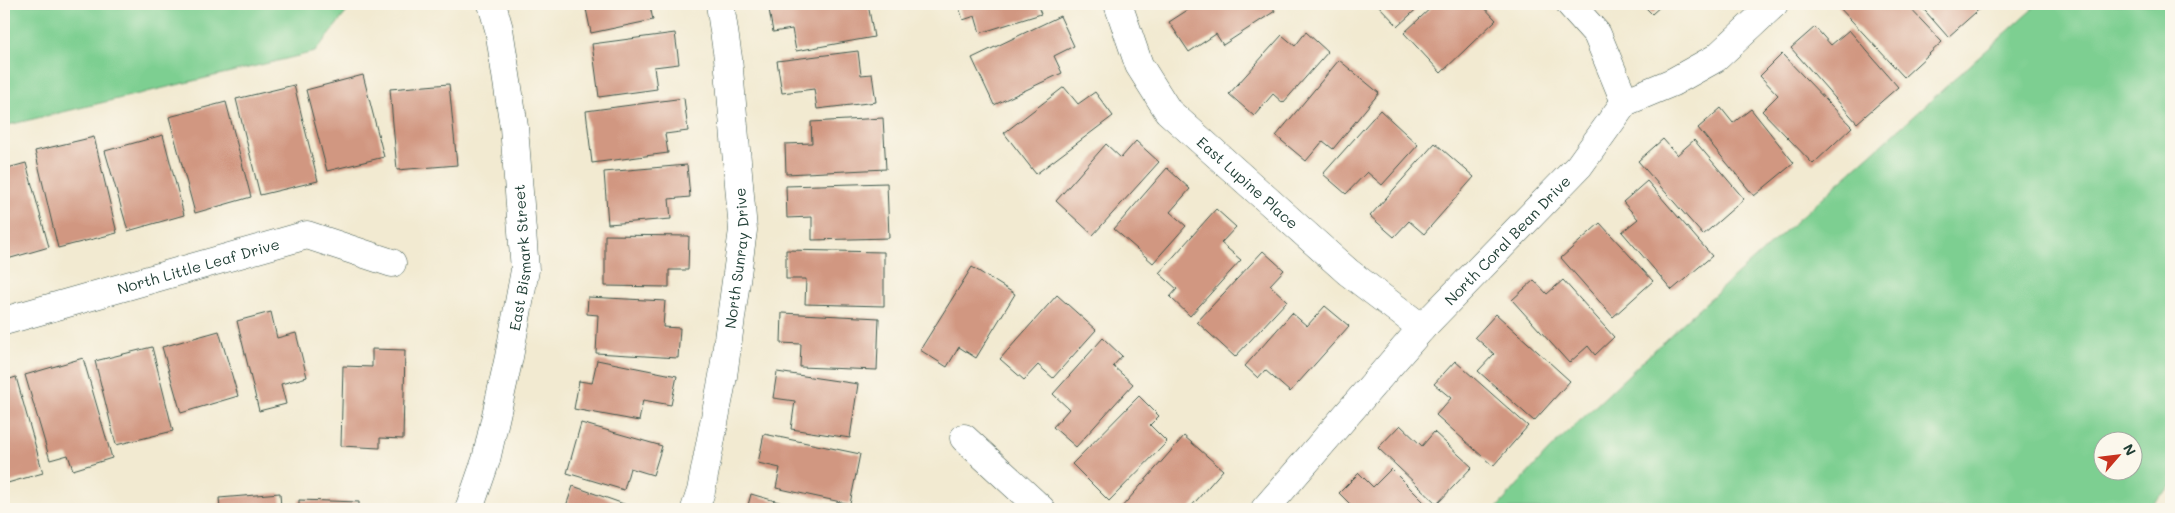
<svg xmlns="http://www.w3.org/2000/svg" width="2175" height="513" font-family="Mali,sans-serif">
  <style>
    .green { fill: #7dcf91; stroke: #4e8662; fill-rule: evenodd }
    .building { fill: #d19781 }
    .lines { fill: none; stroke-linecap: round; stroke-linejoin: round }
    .minor-casing { stroke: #3f574c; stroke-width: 29 }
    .minor { stroke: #fff; stroke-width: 28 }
    .labels { text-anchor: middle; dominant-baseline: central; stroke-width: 4; stroke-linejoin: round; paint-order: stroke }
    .street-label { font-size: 15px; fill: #1f3d34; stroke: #fbf7ec }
  </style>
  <rect width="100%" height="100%" fill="#fbf7ec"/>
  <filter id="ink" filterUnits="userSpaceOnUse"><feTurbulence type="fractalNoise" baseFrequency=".02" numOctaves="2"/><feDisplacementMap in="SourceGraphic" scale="10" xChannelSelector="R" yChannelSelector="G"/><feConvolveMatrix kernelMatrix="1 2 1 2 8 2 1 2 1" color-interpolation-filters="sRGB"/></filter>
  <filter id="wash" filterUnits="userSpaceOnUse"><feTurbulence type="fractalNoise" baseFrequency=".0096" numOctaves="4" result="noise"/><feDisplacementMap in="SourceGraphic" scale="20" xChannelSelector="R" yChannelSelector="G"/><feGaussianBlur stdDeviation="1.12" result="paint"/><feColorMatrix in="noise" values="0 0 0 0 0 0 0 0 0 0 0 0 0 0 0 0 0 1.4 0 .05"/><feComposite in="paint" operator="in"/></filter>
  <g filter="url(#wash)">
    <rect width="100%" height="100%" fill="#f2ead1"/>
    <g class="green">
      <polygon points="4,4 353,4 315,52 4,126"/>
      <path d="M 2038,4 L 2171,4 L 2171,486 L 2147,509 L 1496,509 L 1548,451 L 1684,322 ZM 2102,440 L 2132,440 L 2132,470 L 2102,470 Z"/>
    </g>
    <g id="blocks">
      <g class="building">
        <polygon points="585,4 655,4 655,5 650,6 653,20 591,33"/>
        <polygon points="768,4 868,4 874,37 796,51 792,29 773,32"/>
        <polygon points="958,4 1037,4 1041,14 980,33 975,16 963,20"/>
        <polygon points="1197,4 1271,4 1275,11 1223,45 1216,34 1189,52 1169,22"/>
        <polygon points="1377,4 1422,4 1398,26"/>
        <polygon points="1435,4 1481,4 1496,20 1441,73 1404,33"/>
        <polygon points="1642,4 1663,4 1652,14"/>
        <polygon points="1841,4 1906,4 1942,42 1904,77 1838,6"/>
        <polygon points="1919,4 1985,4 1948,37"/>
        <polygon points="1060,16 1074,46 1054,56 1062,73 994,105 972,58"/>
        <polygon points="1815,27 1831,45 1849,30 1898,87 1857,123 1791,48"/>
        <polygon points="1306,32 1328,52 1283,103 1273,94 1254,116 1229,94 1282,35 1295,46"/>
        <polygon points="675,33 679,64 654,67 657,89 599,97 592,44"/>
        <polygon points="858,51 861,75 872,74 876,102 817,109 814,89 782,93 777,61"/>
        <polygon points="1782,54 1852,127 1813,164 1762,111 1778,95 1760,76"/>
        <polygon points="1339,60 1379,93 1333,149 1323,141 1306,161 1276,136"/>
        <polygon points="363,75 384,157 327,171 306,90"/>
        <polygon points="449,84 457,165 397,170 390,89"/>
        <polygon points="294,85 318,181 260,195 236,99"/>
        <polygon points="1064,87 1078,104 1095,92 1113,116 1036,174 1004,133"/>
        <polygon points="684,98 688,131 665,134 668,153 592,163 586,111"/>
        <polygon points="226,102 251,197 195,213 169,117"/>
        <polygon points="1721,108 1733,123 1751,109 1794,163 1754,196 1698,128"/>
        <polygon points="1380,110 1418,145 1382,185 1367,172 1346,194 1323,174"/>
        <polygon points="883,118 886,169 786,174 785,144 812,143 811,122"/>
        <polygon points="163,135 184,215 128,231 105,151"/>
        <polygon points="94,137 117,233 58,248 35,151"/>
        <polygon points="1663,139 1677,155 1694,140 1744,199 1703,235 1638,161"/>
        <polygon points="1136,141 1159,162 1093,235 1056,201 1106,144 1121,158"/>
        <polygon points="1435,143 1474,177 1424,234 1409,221 1394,237 1370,216"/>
        <polygon points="26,163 49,247 4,260 4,169"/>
        <polygon points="687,165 690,197 669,199 671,219 608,224 604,172"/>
        <polygon points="1167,168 1190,189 1170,212 1186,226 1153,263 1114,229"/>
        <polygon points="1647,181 1712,256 1672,290 1622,232 1638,219 1623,202"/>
        <polygon points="887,183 889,238 812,240 812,217 787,218 786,186"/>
        <polygon points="1216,209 1236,227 1221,243 1241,260 1190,316 1170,297 1177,289 1159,273"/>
        <polygon points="1600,223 1653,281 1613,317 1561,258"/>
        <polygon points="605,235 689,236 688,270 669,270 669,287 605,286"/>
        <polygon points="786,250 884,252 884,306 805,304 806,279 786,279"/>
        <polygon points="1263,251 1284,270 1270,285 1287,301 1235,357 1197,322"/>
        <polygon points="972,267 1015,294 976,358 959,347 947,367 920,350"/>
        <polygon points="1534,280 1547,294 1563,280 1614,337 1595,355 1588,346 1569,363 1512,300"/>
        <polygon points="1057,295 1096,330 1053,378 1038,365 1024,380 1000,359"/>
        <polygon points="588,297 665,301 663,327 680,328 678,358 596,353 598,315 587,314"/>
        <polygon points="1325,306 1349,326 1290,392 1265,370 1258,378 1245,366 1292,313 1307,326"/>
        <polygon points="271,312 277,338 296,333 307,377 281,384 286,404 259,411 237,321"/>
        <polygon points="782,313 879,318 877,370 800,367 801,344 781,343"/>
        <polygon points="1496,314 1570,381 1534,421 1478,371 1494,354 1475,337"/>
        <polygon points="219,331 238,396 181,413 162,347"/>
        <polygon points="1103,338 1122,356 1113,366 1133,384 1076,447 1053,427 1069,409 1053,394"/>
        <polygon points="152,347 173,431 116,445 95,361"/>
        <polygon points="372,349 405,350 403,439 380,438 380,448 341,446 343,366 372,367"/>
        <polygon points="83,358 112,458 73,470 68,455 50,460 25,375"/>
        <polygon points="597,360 677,376 671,405 643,400 639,421 574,409 579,381 592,383"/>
        <polygon points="1455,361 1528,426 1493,466 1436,415 1451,398 1434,384"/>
        <polygon points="777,372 858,384 850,438 791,429 795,401 773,398"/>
        <polygon points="16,377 43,473 4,484 4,381"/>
        <polygon points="1139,396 1159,416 1150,425 1167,442 1109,501 1072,464"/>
        <polygon points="581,423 662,446 653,475 630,468 624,490 567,473"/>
        <polygon points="1400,425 1422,446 1434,432 1472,467 1437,504 1378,448"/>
        <polygon points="764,434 860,454 850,504 776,488 780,468 758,463"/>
        <polygon points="1184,436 1223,470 1189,509 1120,509"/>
        <polygon points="1391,469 1431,509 1355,509 1339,493 1359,473 1373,487"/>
        <polygon points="573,486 638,509 565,509"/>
        <polygon points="280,493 281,509 220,509 219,498"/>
        <polygon points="751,494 803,509 747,509"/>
        <polygon points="299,500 359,502 359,509 299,509"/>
      </g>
    </g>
  </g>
  <g filter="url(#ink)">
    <use href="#blocks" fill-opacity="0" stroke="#3f574c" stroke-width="1"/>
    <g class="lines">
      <g class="minor-casing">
        <g id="minor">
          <path id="s1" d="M 1118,4 L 1139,65 L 1168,111 L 1348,272 L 1422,328"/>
          <polyline points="1570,4 1597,34 1625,102"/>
          <path id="s2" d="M 4,321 L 307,235 L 392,263"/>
          <polyline points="964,438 1041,509"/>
          <path id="s3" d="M 469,509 L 486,460 L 509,357 L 525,270 L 514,127 L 499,29 L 492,4"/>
          <path id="s4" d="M 695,509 L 701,491 L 723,376 L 743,230 L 728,58 L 720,4"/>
          <path id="s5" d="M 1265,509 L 1422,328 L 1579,166 L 1625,102 L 1673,82 L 1716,58 L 1774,4"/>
        </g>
      </g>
      <use href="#minor" class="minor"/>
    </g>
  </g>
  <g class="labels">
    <g class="street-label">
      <text stroke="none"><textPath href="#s1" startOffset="226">East Lupine Place</textPath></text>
      <text stroke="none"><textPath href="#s5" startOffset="362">North Coral Bean Drive</textPath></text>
      <text stroke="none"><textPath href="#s3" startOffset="258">East Bismark Street</textPath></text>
      <text stroke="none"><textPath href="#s4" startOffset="255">North Sunray Drive</textPath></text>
      <text stroke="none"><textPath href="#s2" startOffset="202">North Little Leaf Drive</textPath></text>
    </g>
  </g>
  <rect width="2175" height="513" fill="none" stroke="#fbf7ec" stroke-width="20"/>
  <g transform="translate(2118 456) rotate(62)"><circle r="24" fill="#fbf7ec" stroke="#a3ada2"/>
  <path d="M0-4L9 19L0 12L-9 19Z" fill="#c8321e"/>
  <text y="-8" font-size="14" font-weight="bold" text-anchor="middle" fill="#1f3d34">N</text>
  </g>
</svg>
